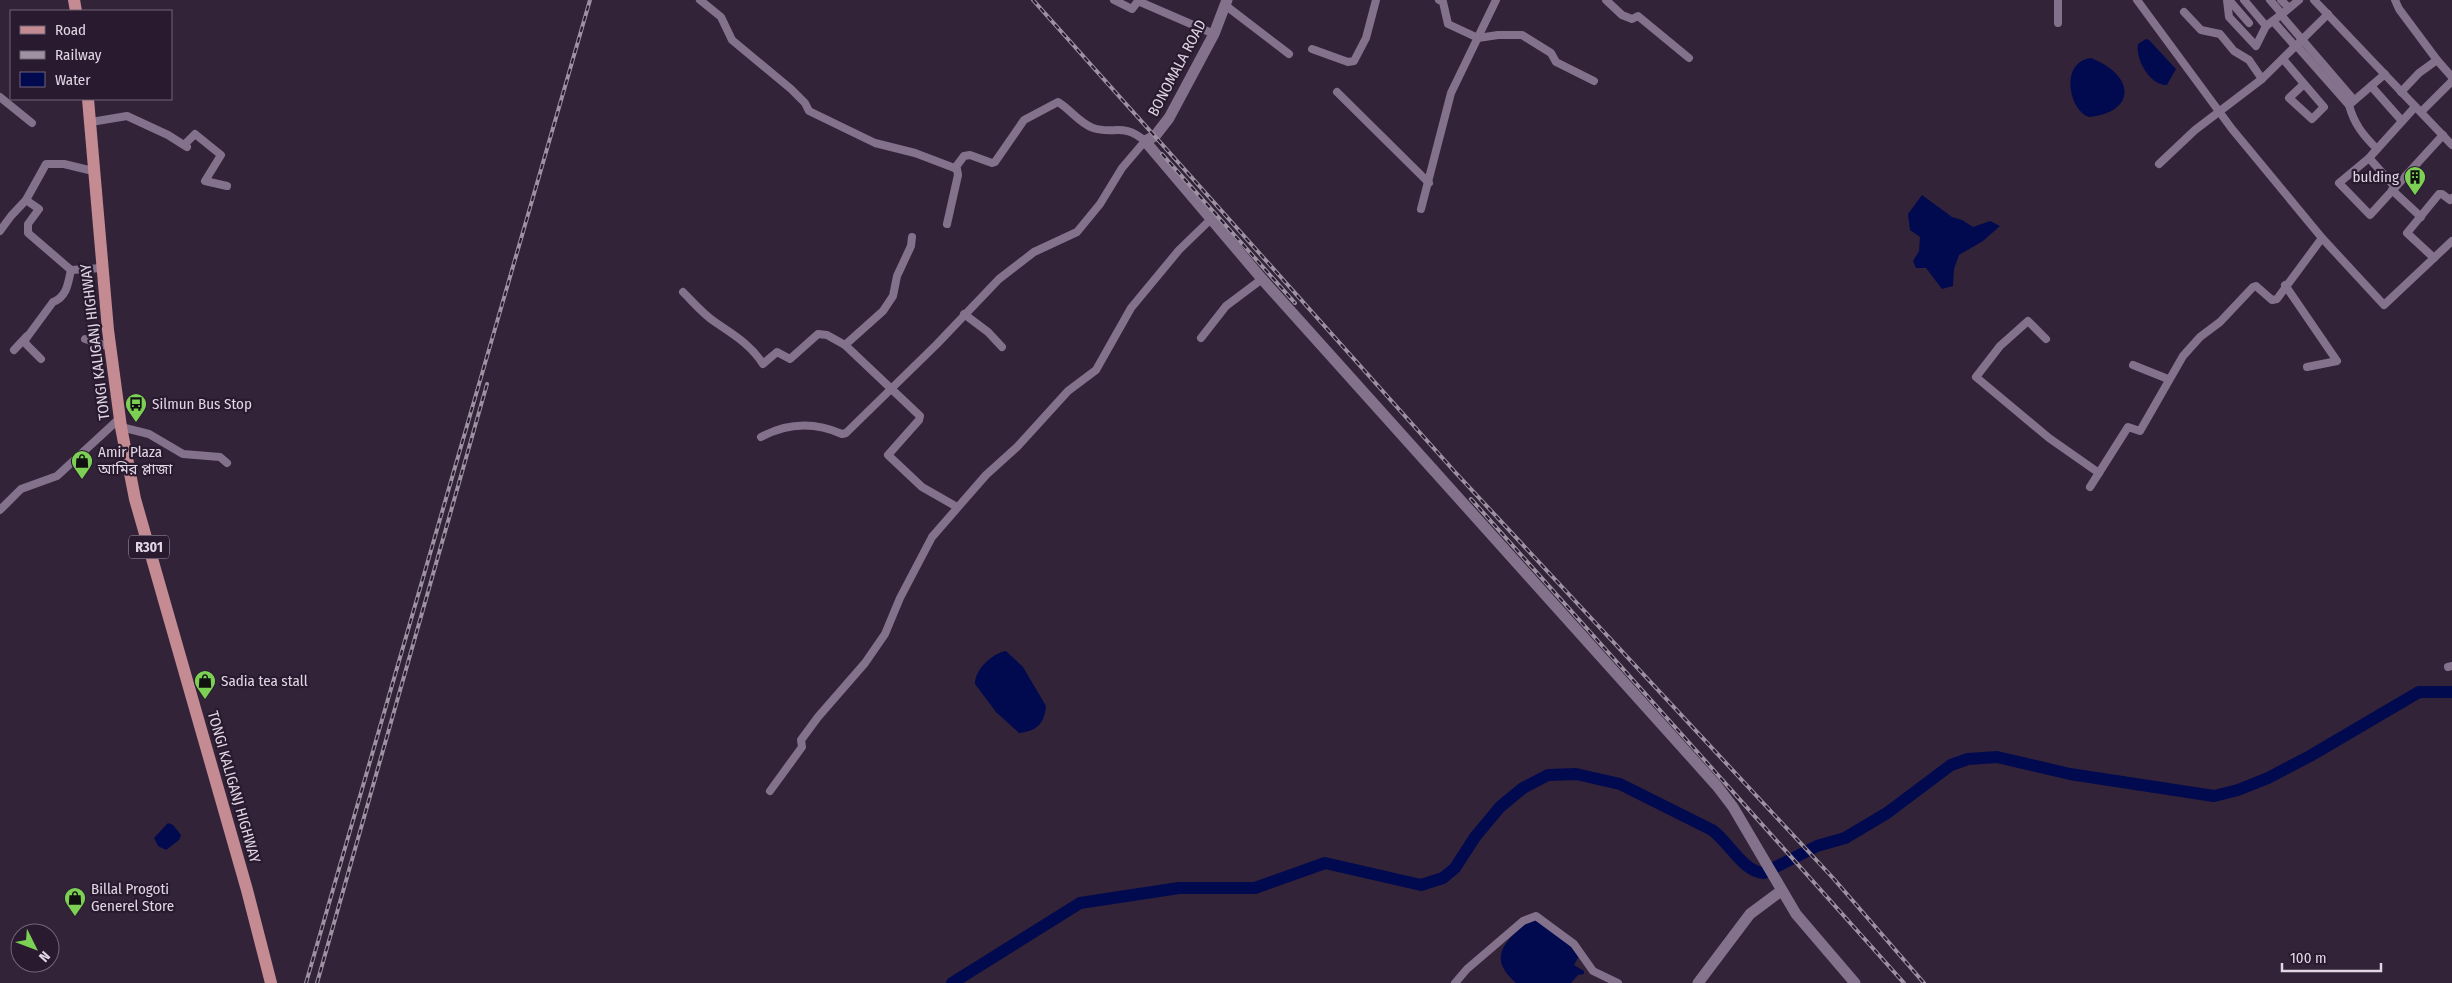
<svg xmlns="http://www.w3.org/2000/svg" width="2452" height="983" font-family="'Fira Sans Condensed','Noto Sans Bengali',sans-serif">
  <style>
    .water { fill: #010a4f }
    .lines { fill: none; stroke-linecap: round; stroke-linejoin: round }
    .river { stroke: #010a4f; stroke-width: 12 }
    .street { stroke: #84728c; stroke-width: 8 }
    .secondary { stroke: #84728c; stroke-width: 11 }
    .primary { stroke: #c58b92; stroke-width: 12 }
    .rail-casing { stroke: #9d91a2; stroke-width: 4 }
    .rail { stroke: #291a2f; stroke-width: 2; stroke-dasharray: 5.5; stroke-linecap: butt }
    .labels { text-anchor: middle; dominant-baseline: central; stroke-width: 4.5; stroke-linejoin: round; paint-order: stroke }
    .shield { fill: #291a2f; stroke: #a99eae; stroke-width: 1 }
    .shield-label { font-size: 14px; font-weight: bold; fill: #e0d6e4 }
    .street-label { font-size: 15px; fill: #e0d6e4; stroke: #291a2f }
    .poi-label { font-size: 15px; fill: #e0d6e4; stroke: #291a2f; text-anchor: start }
  </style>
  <rect width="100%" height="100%" fill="#332339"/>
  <g class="water">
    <path d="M 2146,39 L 2149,40 L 2176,69 L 2167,85 C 2150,86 2135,59 2138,44 Z"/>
    <path d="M 2091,58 C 2135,75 2137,112 2089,117 C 2069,111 2059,62 2091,58 Z"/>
    <polygon points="1922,195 1952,217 1962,220 1973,227 1990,221 2000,226 1983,241 1959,255 1954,269 1953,286 1942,289 1926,268 1916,268 1913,261 1919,251 1920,237 1910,230 1908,214"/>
    <path d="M 1006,651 L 1023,667 L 1046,706 C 1044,724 1037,731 1019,733 L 996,712 L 975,684 C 974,670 993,653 1006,651 Z"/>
    <polygon points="168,823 173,825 181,835 179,840 166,850 158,846 154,838"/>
    <path d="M 1533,919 C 1552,926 1566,941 1579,956 L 1574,965 L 1584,971 L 1584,974 L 1578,975 L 1571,983 L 1516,983 C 1498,967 1495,954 1512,936 C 1518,929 1525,923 1533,919 Z"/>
  </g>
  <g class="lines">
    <path class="river" d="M 952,983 L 1080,903 L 1179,888 L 1255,888 L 1325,863 L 1421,885 L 1443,878 L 1455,868 L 1475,837 L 1500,807 L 1523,788 L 1548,775 L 1576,774 L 1620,784 L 1712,830 C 1729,842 1743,872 1764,873 L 1817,846 L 1845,838 L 1887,813 L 1951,765 L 1968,759 L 1997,757 L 2070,774 L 2214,796 L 2238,790 L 2268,778 L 2310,756 L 2419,692 L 2452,692"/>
    <g class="street">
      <polyline points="700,0 721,17 732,40 791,89 805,103 809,111 875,143 915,153 957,169 958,175 947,224"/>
      <polyline points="1114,0 1132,9 1138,1 1214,34"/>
      <polyline points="1439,0 1443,2 1448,24 1478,38 1498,35 1522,35 1551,53 1556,62 1594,81"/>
      <polyline points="1606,0 1622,15 1632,19 1638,16 1689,58"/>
      <polyline points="2058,0 2058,23"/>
      <polyline points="2137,0 2232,129 2322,238 2384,305 2452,241"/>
      <polyline points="2227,0 2229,17 2256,46 2266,26"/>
      <polyline points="2229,0 2249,23"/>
      <polyline points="2244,0 2266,26 2282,14"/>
      <polyline points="2270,0 2282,14 2299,0"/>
      <polyline points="2281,0 2289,8"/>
      <polyline points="2314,0 2452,145"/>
      <polyline points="2395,0 2399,9 2437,60 2452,77"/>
      <polyline points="1225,5 1289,54"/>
      <polyline points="2184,12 2201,30 2220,34 2234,51 2249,60 2262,79"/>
      <polyline points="2281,15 2354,100"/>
      <polyline points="2273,21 2295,46"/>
      <polyline points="2296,45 2349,105 2385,74"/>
      <polyline points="1312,49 1348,62 1354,61 1366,38 1376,0"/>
      <polyline points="2283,59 2324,107 2312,119 2289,98 2304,84"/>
      <polyline points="2371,86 2402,121"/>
      <polyline points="1337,92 1429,183"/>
      <polyline points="2401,92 2419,73 2437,60"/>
      <polyline points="0,97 32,123"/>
      <path d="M 2349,105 C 2354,124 2363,135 2377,149"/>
      <polyline points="2421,112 2452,81"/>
      <polyline points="91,122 127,116 168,135 187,147"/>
      <polyline points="185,144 195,134 221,155 205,181 227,186"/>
      <polyline points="2369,158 2415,107"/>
      <polyline points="2159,164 2195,130 2262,79 2328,14"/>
      <polyline points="2395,187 2369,158 2339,183 2370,215 2443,135"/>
      <polyline points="2392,190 2421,217"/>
      <polyline points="26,200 39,209 28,224 28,233 71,270 102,268"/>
      <polyline points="1421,209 1451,93 1496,0"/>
      <polyline points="0,231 11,216 26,200 46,164 64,164 93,171"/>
      <polyline points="912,237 911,246 897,276 893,296 883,311 845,345 920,416 919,420 888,455 922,487 957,507"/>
      <polyline points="2434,258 2407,233 2439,194 2442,194 2450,200 2452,198"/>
      <polyline points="2285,285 2337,361 2307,367"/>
      <path d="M 683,292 C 693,302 703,314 715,322 C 734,335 750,344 763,364 L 777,352 L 790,359 L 818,334 L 827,335 L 845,345"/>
      <polyline points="964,314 988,332 1002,347"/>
      <polyline points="1201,338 1226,306 1262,279"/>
      <polyline points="85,339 110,347"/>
      <polyline points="2046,339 2028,321 2000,346 1976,377 2049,438 2099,473"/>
      <polyline points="14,350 27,336"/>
      <path d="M 41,359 L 26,344 L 25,340 L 53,302 C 67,297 68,283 71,270"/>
      <polyline points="2133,365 2168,379"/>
      <polyline points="121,427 149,434 183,454 220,457 227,463"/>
      <path d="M 761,437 C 787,423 815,422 842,434 L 846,433 L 937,344 L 999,279 L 1034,252 L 1077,232 L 1100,204 L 1122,168 L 1145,141 C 1123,122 1114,135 1093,128 C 1079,123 1070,109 1058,102 L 1024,120 L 995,162 L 992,163 L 970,155 L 964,156 L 955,168"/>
      <polyline points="2090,487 2128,427 2140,431 2183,356 2200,337 2220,322 2253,287 2256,286 2272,300 2277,299 2322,238"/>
      <polyline points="0,510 21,489 57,476 120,418"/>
      <polyline points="2448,667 2452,666"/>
      <polyline points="770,791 802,747 801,740 818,717 865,663 885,634 900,598 932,537 986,475 1017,447 1068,391 1096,370 1131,308 1179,250 1211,219"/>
      <polyline points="1455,983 1467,969 1523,921 1536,916 1574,944 1593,971 1618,983"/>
    </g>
    <g class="secondary">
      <polyline points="1227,0 1214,34 1169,118 1155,136 1145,141 1262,279 1717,786 1733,807 1796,914 1855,983"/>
      <polyline points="1698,983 1750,914 1781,891"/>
    </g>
    <g class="primary">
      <polyline points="74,0 76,11"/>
      <polyline points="88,99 108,330 121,427 135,499 247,890 271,983"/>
    </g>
    <g class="rail-casing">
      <g id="rail">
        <polyline points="1033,0 1455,472 1833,878 1924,983"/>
        <polyline points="1162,154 1295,303"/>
        <polyline points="1471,499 1904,983"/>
        <polyline points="306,983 590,0"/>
        <polyline points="317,983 487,384"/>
      </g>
    </g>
    <use href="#rail" class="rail"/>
  </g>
  <defs>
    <g id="building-pin" transform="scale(1.125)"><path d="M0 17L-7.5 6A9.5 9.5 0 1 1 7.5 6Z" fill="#7cd155" stroke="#291a2f"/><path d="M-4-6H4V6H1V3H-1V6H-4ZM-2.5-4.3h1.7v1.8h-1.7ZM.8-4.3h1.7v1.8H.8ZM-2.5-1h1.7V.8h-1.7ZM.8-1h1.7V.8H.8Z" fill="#111"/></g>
    <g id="bus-pin" transform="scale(1.125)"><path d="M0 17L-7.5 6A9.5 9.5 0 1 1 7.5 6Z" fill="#7cd155" stroke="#291a2f"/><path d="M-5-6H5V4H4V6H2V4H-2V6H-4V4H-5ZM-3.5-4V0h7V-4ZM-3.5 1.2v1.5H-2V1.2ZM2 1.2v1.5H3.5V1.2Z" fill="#111"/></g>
    <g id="shop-pin" transform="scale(1.125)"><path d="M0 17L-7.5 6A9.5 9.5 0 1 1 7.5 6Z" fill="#7cd155" stroke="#291a2f"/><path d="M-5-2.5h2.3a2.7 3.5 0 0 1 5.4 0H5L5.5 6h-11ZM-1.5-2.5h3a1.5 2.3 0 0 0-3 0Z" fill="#111"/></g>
  </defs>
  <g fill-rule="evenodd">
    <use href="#building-pin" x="2415" y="177"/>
    <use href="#bus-pin" x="136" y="404"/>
    <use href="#shop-pin" x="82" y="461"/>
    <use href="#shop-pin" x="205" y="681"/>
    <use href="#shop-pin" x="75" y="898"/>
  </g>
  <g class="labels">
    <rect class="shield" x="129" y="535.5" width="40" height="23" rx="4"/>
    <g class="shield-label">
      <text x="149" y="547">R301</text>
    </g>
    <g class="street-label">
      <text transform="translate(1177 68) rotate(-62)">BONOMALA ROAD</text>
      <text transform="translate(95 342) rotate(-97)">TONGI KALIGANJ HIGHWAY</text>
      <text transform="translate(234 787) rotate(74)">TONGI KALIGANJ HIGHWAY</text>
    </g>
    <g class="poi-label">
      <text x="2399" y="177" text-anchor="end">bulding</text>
      <text x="152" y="404">Silmun Bus Stop</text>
      <text x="98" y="452">Amir Plaza<tspan x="98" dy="17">আমির প্লাজা</tspan></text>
      <text x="221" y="681">Sadia tea stall</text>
      <text x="91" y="889">Billal Progoti<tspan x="91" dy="17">Generel Store</tspan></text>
    </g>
  </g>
  <rect x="10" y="10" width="162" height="90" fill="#291a2f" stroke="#726577"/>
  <rect x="20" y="26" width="25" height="8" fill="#c58b92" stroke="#726577"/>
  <text x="55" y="35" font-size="15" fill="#e0d6e4">Road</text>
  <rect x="20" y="51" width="25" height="8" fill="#9d91a2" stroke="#726577"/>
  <text x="55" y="60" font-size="15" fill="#e0d6e4">Railway</text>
  <rect x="20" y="72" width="25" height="15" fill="#010a4f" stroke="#726577"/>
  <text x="55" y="85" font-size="15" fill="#e0d6e4">Water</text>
  <g transform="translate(35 948) rotate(132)"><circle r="24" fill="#291a2f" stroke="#726577"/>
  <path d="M0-4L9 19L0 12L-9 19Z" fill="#7cd155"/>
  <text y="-8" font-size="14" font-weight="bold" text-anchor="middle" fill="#e0d6e4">N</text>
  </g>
  <path d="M2282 963v8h99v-8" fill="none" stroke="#e0d6e4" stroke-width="2.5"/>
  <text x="2290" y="963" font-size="15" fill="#e0d6e4" stroke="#291a2f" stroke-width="4" paint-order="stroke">100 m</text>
</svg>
